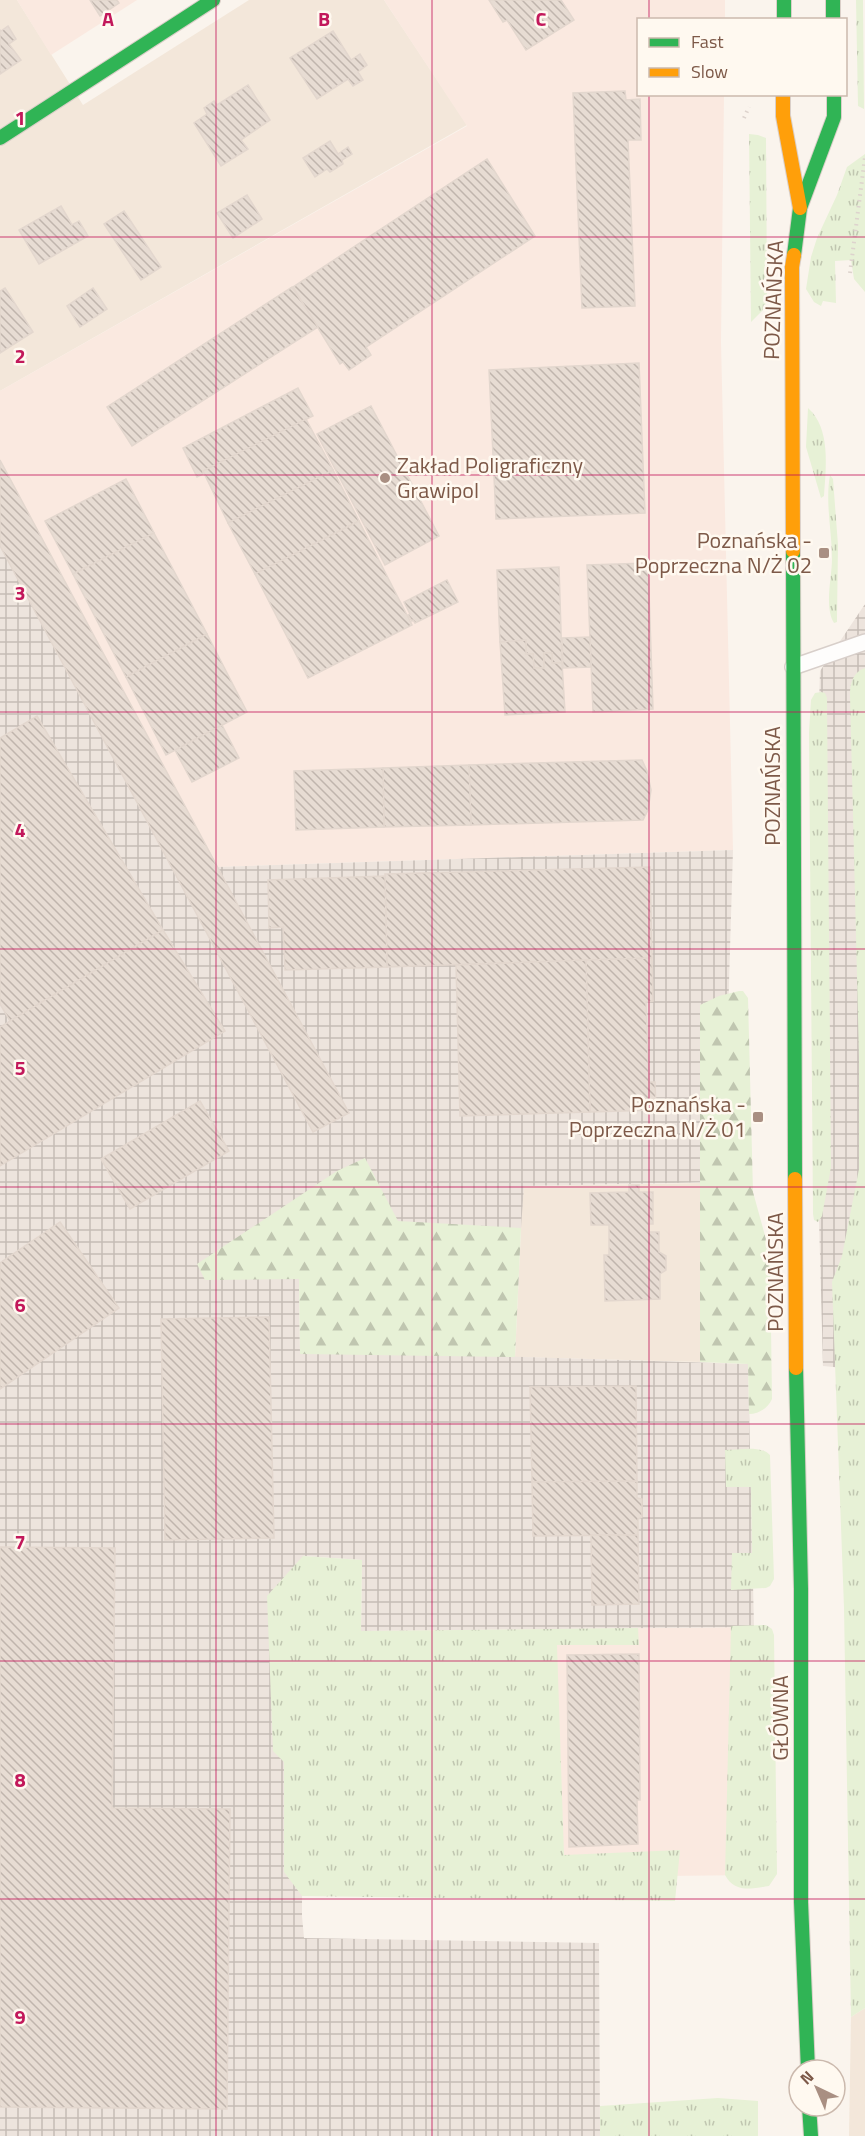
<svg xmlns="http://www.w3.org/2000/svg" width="865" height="2136" font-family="'Titillium Web',sans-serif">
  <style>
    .residential { fill: #f3e7da }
    .commercial { fill: #fae9e0 }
    .industrial { fill: url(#industrial-grid) }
    .grass { fill: url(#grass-tufts) }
    .forest { fill: url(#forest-firs) }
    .building { fill: url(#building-back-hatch); stroke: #e3d7ce; stroke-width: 1.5 }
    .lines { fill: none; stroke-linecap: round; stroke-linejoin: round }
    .lane-casing { stroke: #d8cfca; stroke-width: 18 }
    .fast-casing { stroke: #dacfc8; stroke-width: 16 }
    .slow-casing { stroke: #dacfc8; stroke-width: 16 }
    .path { stroke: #ddd3cd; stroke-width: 4; stroke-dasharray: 1.5 4.5; stroke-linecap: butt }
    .lane { stroke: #fefdfc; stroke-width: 15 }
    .fast { stroke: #30b455; stroke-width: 14 }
    .slow { stroke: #ff9f0a; stroke-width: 14 }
    .grid { fill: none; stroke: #c2185b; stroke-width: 1.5; stroke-opacity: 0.55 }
    .poi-dot { fill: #a98f82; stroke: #fff9f0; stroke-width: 2 }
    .labels { text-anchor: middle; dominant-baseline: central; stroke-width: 5; stroke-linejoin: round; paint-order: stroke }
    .street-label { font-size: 22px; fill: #7d5948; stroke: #fff9f0 }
    .poi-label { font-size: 22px; fill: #7d5948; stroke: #fff9f0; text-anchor: end }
    .grid-label { font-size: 20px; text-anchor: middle; font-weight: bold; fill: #c2185b; stroke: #fff9f0; stroke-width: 5; stroke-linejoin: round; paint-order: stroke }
  </style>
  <defs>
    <pattern id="industrial-grid" width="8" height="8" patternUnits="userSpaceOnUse" patternTransform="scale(1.5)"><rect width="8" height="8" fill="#ede4dd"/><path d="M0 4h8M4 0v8" fill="none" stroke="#c5bcb5"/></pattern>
    <pattern id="grass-tufts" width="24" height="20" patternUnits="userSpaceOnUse" patternTransform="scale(1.5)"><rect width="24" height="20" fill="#e7f1d6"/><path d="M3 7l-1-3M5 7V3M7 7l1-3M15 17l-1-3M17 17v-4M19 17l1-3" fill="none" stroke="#c0c6b0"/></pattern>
    <pattern id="forest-firs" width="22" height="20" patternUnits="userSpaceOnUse" patternTransform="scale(1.5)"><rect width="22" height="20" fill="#e7f1d6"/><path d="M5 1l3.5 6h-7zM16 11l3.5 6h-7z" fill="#c0c6b0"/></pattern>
    <pattern id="building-back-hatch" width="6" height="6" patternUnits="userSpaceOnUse" patternTransform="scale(1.5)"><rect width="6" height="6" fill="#e7dcd3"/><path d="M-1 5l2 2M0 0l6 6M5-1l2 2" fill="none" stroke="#c0b5ad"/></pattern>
  </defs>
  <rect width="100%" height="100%" fill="#faf4ed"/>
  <g class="residential">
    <polygon points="0,0 17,0 83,105 249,0 384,0 467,125 0,391"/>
    <polygon points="701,1183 700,1362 515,1357 523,1186"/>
    <polygon points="865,2008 865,2136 849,2136 851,2017"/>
  </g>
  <g class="commercial">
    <polygon points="17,0 137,0 51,55"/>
    <polygon points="384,0 725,0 725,19 638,20 638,94 724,95 721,342 733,850 218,867 0,465 0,391 467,126"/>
    <polygon points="754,1627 755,1875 405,1879 361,1631"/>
  </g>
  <g class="industrial">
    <polygon points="0,465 218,867 733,850 723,1182 524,1186 521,1228 299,1279 300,1353 460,1355 748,1364 754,1627 361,1631 362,1560 303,1556 302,1916 304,1938 599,1943 600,2136 0,2136"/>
    <polygon points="865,604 865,1370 823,1366 812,962 820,671"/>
  </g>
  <g class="grass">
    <polygon points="856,0 863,0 864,109 858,106"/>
    <polygon points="749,134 758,135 766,138 767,299 764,309 751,322"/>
    <polygon points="865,154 865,292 854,279 851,260 835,261 836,303 823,301 821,306 814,302 806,289 811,257 817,238 837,195 847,167"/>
    <path d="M 808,408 C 831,428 826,468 824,496 L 821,498 L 806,447 Z"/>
    <path d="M 830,475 L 833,479 L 838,545 L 837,617 L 837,622 L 834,623 C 824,607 832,577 832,559 C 832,531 825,503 830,475 Z"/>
    <path d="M 865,668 L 865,2008 L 851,2017 L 844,1608 L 832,1282 L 842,1256 L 859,1169 L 859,1057 L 850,695 C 850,683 853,672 865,668 Z"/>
    <polygon points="821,692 825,693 827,698 831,1167 822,1216 818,1222 814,1220 813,1214 809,732 811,700 815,693"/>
    <path d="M 725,1450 C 738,1450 761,1445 770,1455 L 774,1579 L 770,1586 L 766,1588 L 731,1590 L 732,1553 L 752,1553 L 751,1487 L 726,1487 Z"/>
    <polygon points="303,1556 362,1560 361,1631 638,1628 639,1645 557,1645 564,1855 680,1850 675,1901 302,1896 284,1872 284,1762 273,1751 267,1596"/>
    <path d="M 766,1625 L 772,1629 L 774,1635 L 777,1874 L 769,1886 C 750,1889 735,1893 725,1875 L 731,1626 Z"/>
    <polygon points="718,2098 758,2101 758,2136 600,2136 600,2106"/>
  </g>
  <g class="forest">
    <path d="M 739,991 L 743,991 L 748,998 L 753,1192 L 770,1254 L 772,1399 C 768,1408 759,1414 749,1414 L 748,1364 L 700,1362 L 700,1005 L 719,996 Z"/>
    <polygon points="365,1158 398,1221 521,1228 515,1357 300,1354 299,1279 205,1280 197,1264 337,1171"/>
  </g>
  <g class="building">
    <polygon points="90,0 117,0 119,3 100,16"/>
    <polygon points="489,0 561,0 574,20 526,50 507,20 503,22"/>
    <polygon points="8,26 16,39 9,44 21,60 0,74 0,30 1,31"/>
    <polygon points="333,31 351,60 360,54 367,65 358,72 363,80 353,86 348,79 317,99 290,58"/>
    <polygon points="248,85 270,120 241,140 248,149 221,166 194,123 207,114 204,108 214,101 217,105"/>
    <polygon points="625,91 626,100 640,99 641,140 628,140 635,306 582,308 573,93"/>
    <polygon points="330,141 338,154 348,147 352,154 342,160 343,164 330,172 327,169 315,177 303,158"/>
    <polygon points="487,159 535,236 366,347 371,355 349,370 343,362 340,364 293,287"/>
    <polygon points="247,195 262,219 233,238 217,213"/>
    <polygon points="61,206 72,225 79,221 88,236 39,264 19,230"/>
    <polygon points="124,211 161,267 141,280 104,224"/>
    <polygon points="292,287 318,327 132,446 107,407"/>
    <polygon points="5,288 33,332 0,353 0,291"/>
    <polygon points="93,288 107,309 80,327 67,306"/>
    <polygon points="639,363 645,513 496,519 489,370"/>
    <polygon points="298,388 313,416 203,471 203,474 197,477 183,448"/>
    <polygon points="371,406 439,536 385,565 317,434"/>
    <polygon points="306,419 333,470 228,523 203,471"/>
    <polygon points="0,460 349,1113 313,1132 0,546"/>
    <polygon points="333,470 359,521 255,574 228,523"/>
    <polygon points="126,479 154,533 73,574 45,521"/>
    <polygon points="359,521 412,625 308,678 255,574"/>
    <polygon points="154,533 207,634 126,677 73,574"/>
    <polygon points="648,563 653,709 593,712 587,565"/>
    <polygon points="559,567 562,663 552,663 552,653 544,653 544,668 534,668 533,654 526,654 526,640 500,642 497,570"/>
    <polygon points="447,580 458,602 415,623 413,620 412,621 408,615 410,614 404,602"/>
    <polygon points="207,634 247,712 166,755 126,677"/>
    <polygon points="590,637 591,667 563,668 562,638"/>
    <polygon points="526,640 526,654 533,654 534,668 544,668 544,653 552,653 552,663 562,663 565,712 505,715 500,642"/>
    <polygon points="37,716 163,930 10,1021 0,1004 0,738"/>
    <polygon points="222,725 239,758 192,782 175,750"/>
    <polygon points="642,760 647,771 651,790 648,810 643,820 471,825 469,765"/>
    <polygon points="469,765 471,825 384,827 383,768"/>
    <polygon points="383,768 384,827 296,830 294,771"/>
    <polygon points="650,867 652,958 387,967 385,874"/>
    <polygon points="385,876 387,967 285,970 283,927 269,928 268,880"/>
    <polygon points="163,930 225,1031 0,1166 0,1027"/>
    <polygon points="652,958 653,1001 646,1002 649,1082 655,1082 656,1110 590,1112 586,960"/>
    <polygon points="586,960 590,1112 460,1116 456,965"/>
    <polygon points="200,1101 229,1151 130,1209 101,1159"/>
    <polygon points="629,1185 639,1185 639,1192 653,1192 653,1224 649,1224 649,1232 659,1232 659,1252 666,1256 666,1270 660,1274 660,1299 605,1301 604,1255 609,1255 609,1225 591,1225 590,1193 629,1192"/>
    <polygon points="60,1222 119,1308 0,1389 0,1263"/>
    <polygon points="269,1317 274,1538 165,1540 161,1319"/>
    <polygon points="636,1386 637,1481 532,1482 530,1387"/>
    <polygon points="637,1481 637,1498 642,1499 642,1517 638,1519 638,1535 533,1536 532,1482"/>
    <polygon points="591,1535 638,1535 639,1604 592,1605"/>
    <polygon points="0,1547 115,1548 112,1808 230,1809 227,2109 0,2107"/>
    <polygon points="639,1654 640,1800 637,1800 638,1844 569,1847 567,1655"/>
  </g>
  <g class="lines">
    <g class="lane-casing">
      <polyline id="lane" points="793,667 865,642"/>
    </g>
    <g class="fast-casing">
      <g id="fast">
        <polyline points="784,0 784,20"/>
        <polyline points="833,0 833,20"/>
        <polyline points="0,138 213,0"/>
        <polyline points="794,255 800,208 834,117 834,94"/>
        <polyline points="793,551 795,1179"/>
        <polyline points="796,1368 801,1589 801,1902 808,2070"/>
        <polyline points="809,2106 811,2136"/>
      </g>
    </g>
    <g class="slow-casing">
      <g id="slow">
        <polyline points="783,94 783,116 800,208"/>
        <polyline points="793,551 792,267 794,255"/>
        <polyline points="795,1179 796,1368"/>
      </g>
    </g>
    <g class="path">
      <polyline points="744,118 749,107"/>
      <polyline points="850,273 865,157"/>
    </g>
    <use href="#lane" class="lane"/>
    <use href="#fast" class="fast"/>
    <use href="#slow" class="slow"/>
  </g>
  <path class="grid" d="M 216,0 L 216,2136M 432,0 L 432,2136M 649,0 L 649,20M 649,94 L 649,2136M 0,237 L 865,237M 0,475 L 865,475M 0,712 L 865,712M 0,949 L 865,949M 0,1187 L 865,1187M 0,1424 L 865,1424M 0,1661 L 865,1661M 0,1899 L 865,1899"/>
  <g class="poi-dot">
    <circle cx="385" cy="478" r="6"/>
    <rect x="818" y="547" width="12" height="12" rx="3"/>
    <rect x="752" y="1111" width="12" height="12" rx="3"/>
  </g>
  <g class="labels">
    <g class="street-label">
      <text transform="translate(773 300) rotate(-88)">POZNAŃSKA</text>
      <text transform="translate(772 786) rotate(-90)">POZNAŃSKA</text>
      <text transform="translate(775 1272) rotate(-90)">POZNAŃSKA</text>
      <text transform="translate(780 1718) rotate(-90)">GŁÓWNA</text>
    </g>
    <g class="poi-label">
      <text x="397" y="465" text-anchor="start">Zakład Poligraficzny<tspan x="397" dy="25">Grawipol</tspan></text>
      <text x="812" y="540">Poznańska -<tspan x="812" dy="25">Poprzeczna N/Ż 02</tspan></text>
      <text x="746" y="1104">Poznańska -<tspan x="746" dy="25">Poprzeczna N/Ż 01</tspan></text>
    </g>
  </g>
  <g class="grid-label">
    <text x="108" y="26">A</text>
    <text x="324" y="26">B</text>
    <text x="541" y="26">C</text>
    <text x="20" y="125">1</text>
    <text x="20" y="363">2</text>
    <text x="20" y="600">3</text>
    <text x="20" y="837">4</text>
    <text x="20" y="1075">5</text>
    <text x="20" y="1312">6</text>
    <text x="20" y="1549">7</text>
    <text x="20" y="1787">8</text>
    <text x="20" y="2024">9</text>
  </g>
  <rect x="637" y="18" width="210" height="78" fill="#fff9f0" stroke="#cbb9ad" stroke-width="1.5"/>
  <rect x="649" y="38" width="30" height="9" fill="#30b455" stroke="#cbb9ad" stroke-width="1.5"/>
  <text x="691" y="48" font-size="18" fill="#7d5948">Fast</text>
  <rect x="649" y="68" width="30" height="9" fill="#ff9f0a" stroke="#cbb9ad" stroke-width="1.5"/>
  <text x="691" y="78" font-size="18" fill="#7d5948">Slow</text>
  <g transform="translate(817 2088) rotate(316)"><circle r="28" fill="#fff9f0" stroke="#cbb9ad" stroke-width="1.5"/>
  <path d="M0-4.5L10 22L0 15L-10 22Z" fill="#a98f82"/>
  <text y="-9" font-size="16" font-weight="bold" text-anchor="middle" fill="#7d5948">N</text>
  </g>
</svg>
